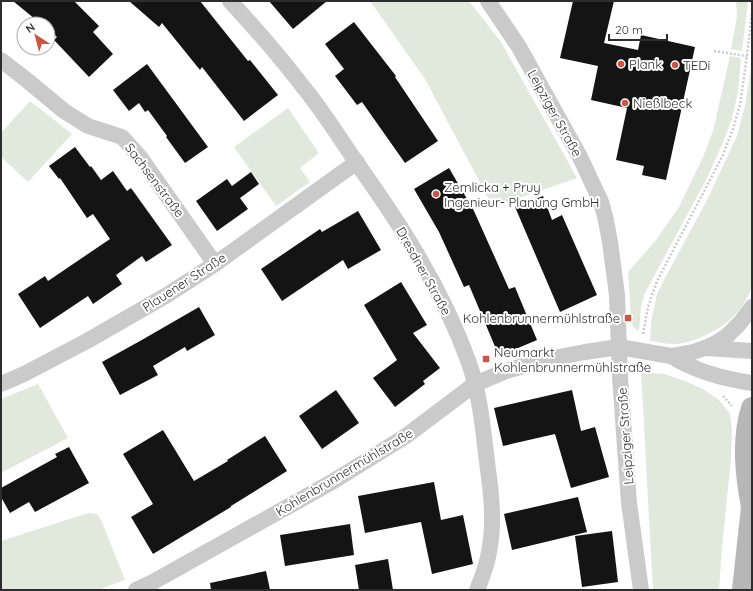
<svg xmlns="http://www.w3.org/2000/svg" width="753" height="591" font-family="Quicksand,sans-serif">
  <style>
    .green { fill: #e1e9dc }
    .building { fill: #141414 }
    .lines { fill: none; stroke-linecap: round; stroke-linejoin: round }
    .path { stroke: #cacaca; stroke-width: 2.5; stroke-dasharray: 2 2; stroke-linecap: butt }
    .street { stroke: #cacaca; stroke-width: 16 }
    .secondary { stroke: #b7b7b7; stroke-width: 22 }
    .poi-dot { fill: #ce5545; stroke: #fff; stroke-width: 1.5 }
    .labels { text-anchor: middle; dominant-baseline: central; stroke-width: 4; stroke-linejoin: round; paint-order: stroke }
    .poi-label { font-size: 13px; fill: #2d2d2d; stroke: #fff; text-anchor: start }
    .street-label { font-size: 13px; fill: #2d2d2d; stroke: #fff }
  </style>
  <rect width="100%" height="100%" fill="#fff"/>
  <g class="green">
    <polygon points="370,1 469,1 501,42 577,178 493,207 425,79"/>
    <polygon points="736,1 748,1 742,51 731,49 737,16"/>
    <polygon points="730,56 741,58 738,92 732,118 724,140 707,178 645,293 641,307 639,331 633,327 631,318 628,272 656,240 679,207 703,157 713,131"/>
    <path d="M 752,62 L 752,287 C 742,312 728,325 704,336 C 694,340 685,344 674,344 C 666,344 658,342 650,341 L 651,322 L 657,294 L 664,280 L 706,202 L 737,136 L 745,105 Z"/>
    <polygon points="30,101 72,134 28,182 1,157 1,133"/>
    <polygon points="288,108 319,153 300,168 310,182 276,206 234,147"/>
    <polygon points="641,372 664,374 685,381 703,389 719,400 730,414 732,429 731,458 722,548 719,590 653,590"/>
    <polygon points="38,384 68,438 1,473 1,399"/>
    <polygon points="91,513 98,515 101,520 125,580 98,590 1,590 1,541 85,514"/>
  </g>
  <g class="building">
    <polygon points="13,1 74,1 99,26 93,32 113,54 89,77 54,40 57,37 48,30 48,24 41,24"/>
    <polygon points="129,1 200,1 248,61 250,60 278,95 244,121 202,67 200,70 162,23 159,27"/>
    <polygon points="269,1 327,1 293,29"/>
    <polygon points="573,1 614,1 604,43 638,50 641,35 695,47 666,180 642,175 644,166 616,160 627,108 591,100 598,66 560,58"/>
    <polygon points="354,22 396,76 395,77 438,141 405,163 362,102 357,105 335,76 344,69 325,44"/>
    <polygon points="147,64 208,147 185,163 166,137 167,136 148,110 145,112 139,103 129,111 113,90"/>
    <polygon points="75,147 90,167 91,166 101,180 113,171 127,191 131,188 172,245 146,262 142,256 116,275 122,284 93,304 88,296 40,328 18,294 45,276 48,281 110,239 93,214 87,218 60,178 59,179 49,166"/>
    <polygon points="449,168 474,211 509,289 515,287 537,340 499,356 469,285 464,287 439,232 414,189"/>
    <polygon points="251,172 259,184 240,198 248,209 217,231 196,201 227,179 232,186"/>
    <polygon points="543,196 552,220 562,215 597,295 560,312 515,207"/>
    <polygon points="358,211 381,250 348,269 343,260 282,301 261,269 320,229 322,232"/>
    <polygon points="401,282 427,325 413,333 440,368 423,381 425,384 395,407 373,378 397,360 364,305"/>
    <polygon points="199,307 215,335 187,351 185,347 153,366 158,375 120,395 102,362 140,341"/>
    <polygon points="336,390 359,423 322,449 299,416"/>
    <polygon points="572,390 581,431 595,427 609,477 571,488 555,434 503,446 494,408"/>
    <polygon points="163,430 194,481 228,461 227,460 265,436 287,471 231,506 231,507 153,554 131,517 153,504 123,454"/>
    <polygon points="69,447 89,483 35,512 29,502 10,513 1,497 1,488 57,457 55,454"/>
    <polygon points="434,482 441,520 463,515 473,564 432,574 421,522 365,533 358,496"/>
    <polygon points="578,497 587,532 512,550 504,514"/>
    <polygon points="350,524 354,555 285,566 280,535"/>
    <polygon points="612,531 618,582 582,587 575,536"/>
    <polygon points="388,559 393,590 359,590 355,565"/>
    <polygon points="266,571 270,590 211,590 210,583"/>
  </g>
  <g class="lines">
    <g class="path">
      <polyline points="714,51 747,56"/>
      <polyline points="643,334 648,307 657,281 723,155 733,129 740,105 747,56 752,12"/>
      <polyline points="723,396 732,406"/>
    </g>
    <g class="street">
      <path d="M 230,1 C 256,29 281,58 304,88 C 323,111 339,137 356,162 C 401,225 443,290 469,363 C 480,394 483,429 487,462 C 491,491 495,522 489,552 C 487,565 482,578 477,590"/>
      <polyline points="488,1 519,47 580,157 601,202 605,216 610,242 617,295 620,377 629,503 641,590"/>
      <polyline points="1,60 28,81 64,111 88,126 122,137 140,157 215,264"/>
      <polyline points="705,348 752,351"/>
      <path d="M 671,356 C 695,371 724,379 752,383"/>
      <polyline points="1,384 24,374 87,341 167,295 215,264 357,162"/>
      <polyline points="136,590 153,582 332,482 406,436 475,384 506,371 548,359 585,352 619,347 671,356 693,352 705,348 716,343 727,336 740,323 752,307"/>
    </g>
    <g class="secondary">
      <path d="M 752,507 C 746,475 742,440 752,408"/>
      <polyline points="743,590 752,507"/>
    </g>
  </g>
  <g class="poi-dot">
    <circle cx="621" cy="64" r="4"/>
    <circle cx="675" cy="65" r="4"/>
    <circle cx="625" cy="103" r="4"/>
    <circle cx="436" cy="194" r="4"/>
    <rect x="624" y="314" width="8" height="8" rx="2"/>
    <rect x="482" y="355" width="8" height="8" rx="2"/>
  </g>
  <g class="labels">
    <g class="poi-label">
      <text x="629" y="64">Plank</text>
      <text x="683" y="65">TEDi</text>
      <text x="633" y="103">Nießlbeck</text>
      <text x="444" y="187">Zemlicka + Pruy<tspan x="444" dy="15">Ingenieur- Planung GmbH</tspan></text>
      <text x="620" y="318" text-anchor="end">Kohlenbrunnermühlstraße</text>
      <text x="494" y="352">Neumarkt<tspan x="494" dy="15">Kohlenbrunnermühlstraße</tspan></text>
    </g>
    <g class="street-label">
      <text transform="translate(555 113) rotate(61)">Leipziger Straße</text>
      <text transform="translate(155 180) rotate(53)">Sachsenstraße</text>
      <text transform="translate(424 271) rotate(61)">Dresdner Straße</text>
      <text transform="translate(184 282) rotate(-33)">Plauener Straße</text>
      <text transform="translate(625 436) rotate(-94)">Leipziger Straße</text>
      <text transform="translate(344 472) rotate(-31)">Kohlenbrunnermühlstraße</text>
    </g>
  </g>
  <rect width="753" height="591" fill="none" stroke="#2d2d2d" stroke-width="4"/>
  <g transform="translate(36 36) rotate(324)"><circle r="19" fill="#ffffff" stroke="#ababab"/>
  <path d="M0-3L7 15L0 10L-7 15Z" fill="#ce5545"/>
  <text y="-6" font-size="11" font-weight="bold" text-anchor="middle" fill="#2d2d2d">N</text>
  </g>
  <path d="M609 34v6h58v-6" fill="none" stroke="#2d2d2d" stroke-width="2"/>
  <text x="615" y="34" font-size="12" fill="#2d2d2d" stroke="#ffffff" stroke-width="3" paint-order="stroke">20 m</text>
</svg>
